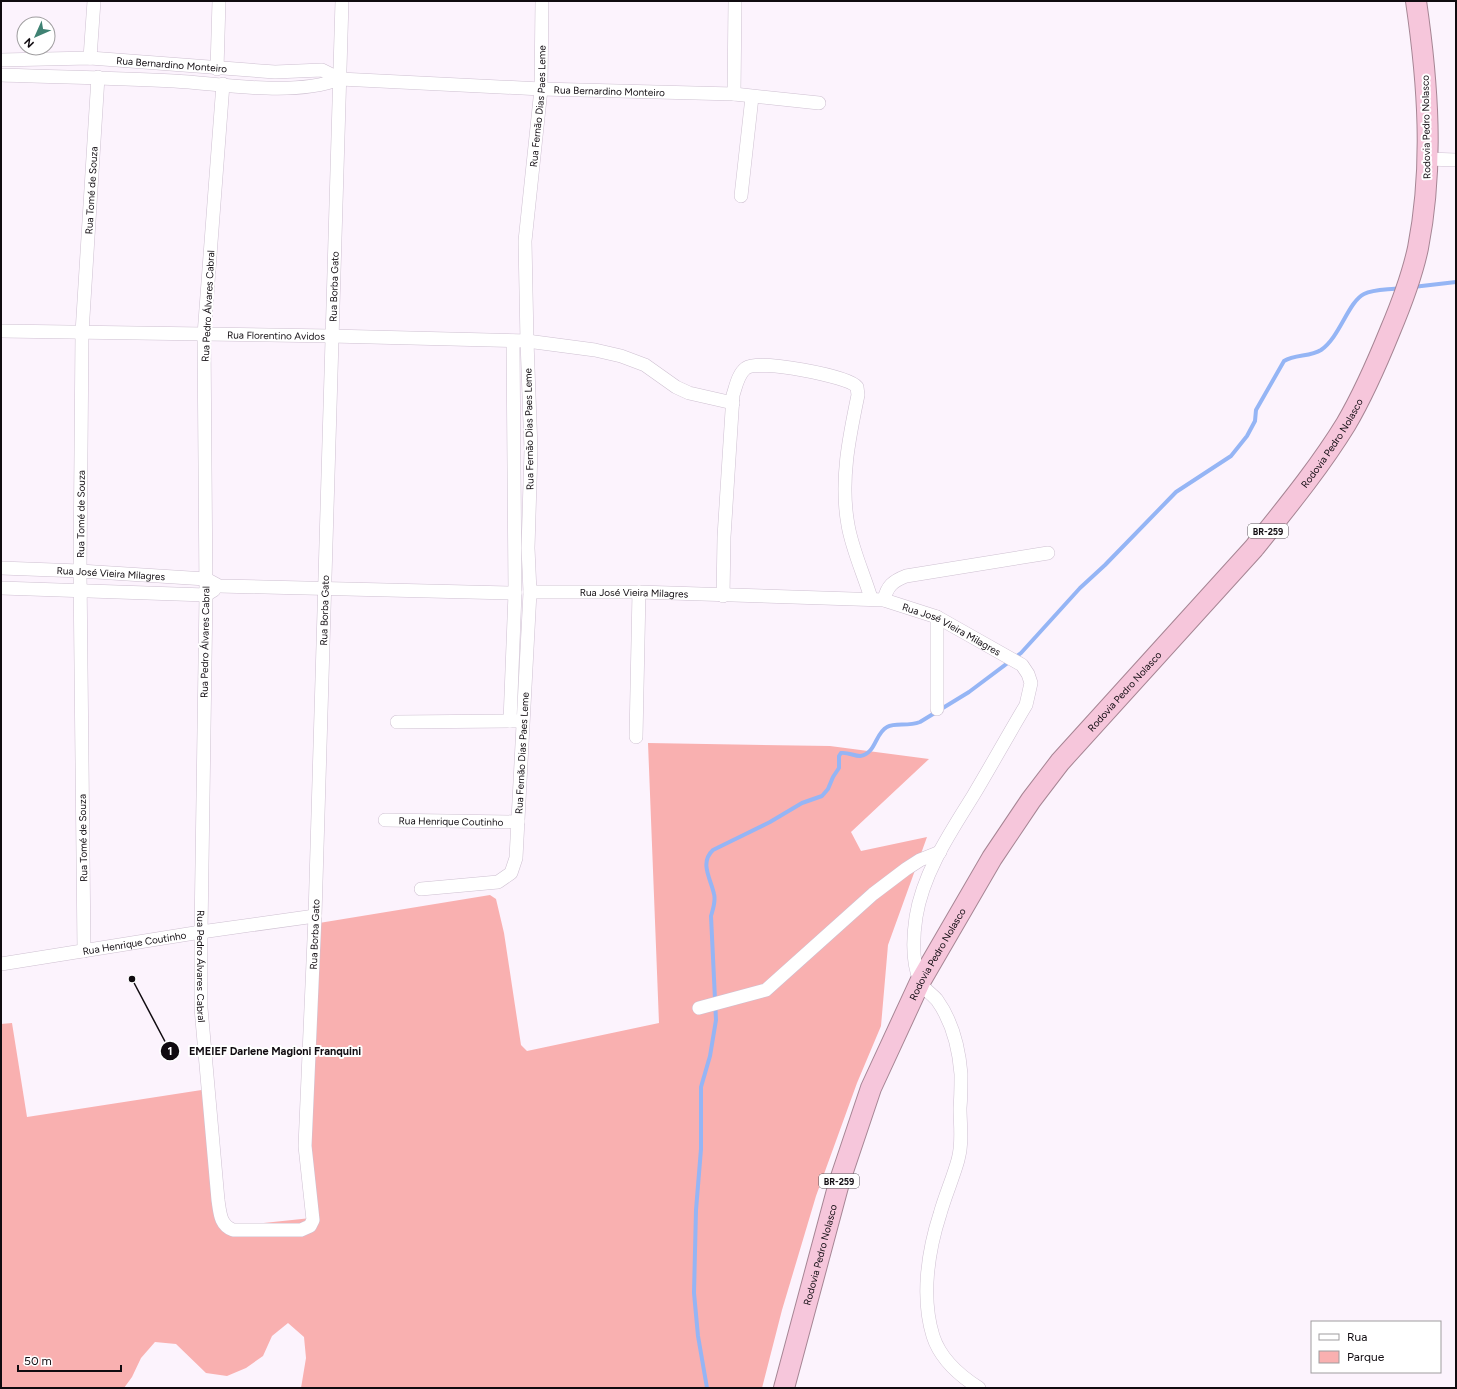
<svg xmlns="http://www.w3.org/2000/svg" width="1457" height="1389" font-family="Figtree,sans-serif">
  <style>
    .green { fill: #f9b0b0 }
    .lines { fill: none; stroke-linecap: round; stroke-linejoin: round }
    .stream { stroke: #95b5f5; stroke-width: 4 }
    .minor-casing { stroke: #cec0d1; stroke-width: 14 }
    .highway-casing { stroke: #a68594; stroke-width: 22 }
    .minor { stroke: #fff; stroke-width: 13 }
    .highway { stroke: #f6c6db; stroke-width: 20 }
    .labels { text-anchor: middle; dominant-baseline: central; stroke-width: 4; stroke-linejoin: round; paint-order: stroke }
    .shield { fill: #fff; stroke: #585458; stroke-width: 1 }
    .shield-label { font-size: 9px; font-weight: bold; fill: #100b10 }
    .street-label { font-size: 10px; fill: #100b10; stroke: #fff }
    .leader { fill: none; stroke: #100b10; stroke-width: 1.5 }
    .callout-dot { fill: #100b10; stroke: #fff; stroke-width: 1.5 }
    .mark-label { font-size: 12px; text-anchor: middle; font-weight: bold; fill: #fff }
    .callout-label { font-size: 11px; text-anchor: middle; font-weight: bold; fill: #100b10; stroke: #fff; stroke-width: 4; stroke-linejoin: round; paint-order: stroke }
  </style>
  <rect width="100%" height="100%" fill="#fcf3fd"/>
  <polygon class="green" points="648,743 830,746 929,759 851,832 861,851 927,837 888,945 881,1026 857,1083 816,1196 782,1310 762,1388 301,1388 306,1358 304,1337 288,1323 272,1336 263,1356 246,1368 227,1376 206,1373 176,1344 155,1342 141,1358 132,1377 124,1388 1,1388 1,1024 12,1023 27,1117 208,1089 226,1227 311,1218 313,924 490,895 496,899 504,933 521,1045 527,1051 659,1023"/>
  <g class="lines">
    <g class="stream">
      <polyline points="1413,287 1456,282"/>
      <path d="M 707,1388 L 698,1336 L 694,1293 L 696,1210 L 701,1149 L 701,1087 L 710,1056 L 716,1020 L 711,916 C 713,909 716,901 714,894 C 711,879 699,863 713,850 L 770,822 L 802,803 L 822,796 L 828,789 L 833,777 L 839,768 L 839,756 L 841,753 C 848,752 854,756 860,756 C 876,754 875,733 887,727 C 896,722 907,727 920,722 L 969,692 L 1021,653 L 1080,588 L 1105,565 L 1176,492 L 1231,456 L 1247,436 L 1255,421 L 1256,410 L 1284,361 C 1295,354 1310,357 1321,350 C 1340,337 1348,302 1364,294 C 1374,289 1389,290 1400,288"/>
    </g>
    <g class="minor-casing">
      <g id="minor">
        <polyline points="90,58 94,1"/>
        <path id="s1" d="M 1,60 L 90,58 L 275,72 L 322,70 L 340,79"/>
        <polyline points="217,69 219,1"/>
        <path id="s2" d="M 1,75 C 59,77 116,78 174,81 C 225,84 292,97 340,79 L 541,89 L 734,94 L 819,103"/>
        <path id="s3" d="M 223,84 L 204,335 L 206,595 L 201,932 L 201,1008 L 218,1200 C 220,1213 220,1225 233,1230 L 301,1230 L 310,1226 L 313,1220 L 305,1146 L 315,916 L 342,1"/>
        <polyline points="734,94 735,1"/>
        <polyline points="1428,159 1456,160"/>
        <polyline points="741,196 752,97"/>
        <path id="s4" d="M 1,331 L 331,336 L 527,341 L 595,350 L 621,356 L 645,365 L 676,387 L 689,393 L 733,403"/>
        <path id="s5" d="M 1,568 L 80,571 L 206,579 L 219,586 L 515,593"/>
        <polyline points="1,588 206,595 214,590"/>
        <path id="s6" d="M 530,592 L 639,592 L 884,600 L 937,617 L 1022,665 L 1028,674 L 1031,683 L 1026,705 C 1008,735 991,766 973,796 C 950,833 923,873 916,917 C 913,937 912,962 920,981 C 922,988 932,994 937,1000 C 952,1021 959,1049 961,1074 C 961,1085 961,1097 960,1108 C 960,1125 963,1143 958,1160 C 953,1178 945,1196 940,1214 C 928,1251 921,1297 933,1336 C 940,1358 960,1376 979,1388"/>
        <path d="M 723,596 L 724,537 L 733,395 C 736,386 738,374 746,368 C 759,359 848,376 857,387 L 858,395 C 849,438 840,481 848,525 C 852,549 864,575 871,598"/>
        <path d="M 884,600 C 887,586 893,581 906,576 L 1048,553"/>
        <polyline points="937,617 937,709"/>
        <polyline points="510,721 515,593 513,341"/>
        <polyline points="397,722 518,721"/>
        <polyline points="636,737 639,592"/>
        <path id="s7" d="M 385,820 L 518,822"/>
        <path id="s8" d="M 421,889 L 498,882 L 511,873 L 516,858 L 530,592 L 528,548 L 531,450 L 527,341 L 525,241 L 541,89 L 542,1"/>
        <path id="s9" d="M 84,951 L 80,571 L 82,333 L 98,77"/>
        <path id="s10" d="M 1,964 L 201,932 L 315,916"/>
        <polyline points="699,1008 766,990 873,894 906,869 920,860 940,852"/>
      </g>
    </g>
    <g class="highway-casing">
      <g id="highway">
        <path id="s11" d="M 784,1388 L 839,1183 L 871,1088 L 920,982 L 992,858 L 1031,800 L 1060,762 L 1254,548 C 1286,508 1319,468 1346,424 C 1363,395 1377,363 1390,331 C 1401,305 1412,276 1418,248 C 1434,166 1428,83 1416,1"/>
      </g>
    </g>
    <use href="#minor" class="minor"/>
    <use href="#highway" class="highway"/>
  </g>
  <g class="labels">
    <g class="shield">
      <rect x="1248" y="524" width="40" height="14" rx="3"/>
      <rect x="819" y="1174" width="40" height="14" rx="3"/>
    </g>
    <g class="shield-label">
      <text x="1268" y="531">BR-259</text>
      <text x="839" y="1181">BR-259</text>
    </g>
    <g class="street-label">
      <text stroke="none"><textPath href="#s1" startOffset="171">Rua Bernardino Monteiro</textPath></text>
      <text stroke="none"><textPath href="#s2" startOffset="610">Rua Bernardino Monteiro</textPath></text>
      <text stroke="none"><textPath href="#s8" startOffset="862">Rua Fernão Dias Paes Leme</textPath></text>
      <text transform="translate(1426 127) rotate(-91)">Rodovia Pedro Nolasco</text>
      <text stroke="none"><textPath href="#s9" startOffset="761">Rua Tomé de Souza</textPath></text>
      <text stroke="none"><textPath href="#s3" startOffset="2172">Rua Borba Gato</textPath></text>
      <text transform="translate(208 306) rotate(-87)">Rua Pedro Álvares Cabral</text>
      <text stroke="none"><textPath href="#s4" startOffset="275">Rua Florentino Avidos</textPath></text>
      <text transform="translate(529 429) rotate(-91)">Rua Fernão Dias Paes Leme</text>
      <text stroke="none"><textPath href="#s11" startOffset="1110">Rodovia Pedro Nolasco</textPath></text>
      <text stroke="none"><textPath href="#s9" startOffset="437">Rua Tomé de Souza</textPath></text>
      <text stroke="none"><textPath href="#s5" startOffset="110">Rua José Vieira Milagres</textPath></text>
      <text stroke="none"><textPath href="#s6" startOffset="104">Rua José Vieira Milagres</textPath></text>
      <text stroke="none"><textPath href="#s3" startOffset="1848">Rua Borba Gato</textPath></text>
      <text stroke="none"><textPath href="#s6" startOffset="428">Rua José Vieira Milagres</textPath></text>
      <text transform="translate(205 642) rotate(-89)">Rua Pedro Álvares Cabral</text>
      <text stroke="none"><textPath href="#s11" startOffset="786">Rodovia Pedro Nolasco</textPath></text>
      <text stroke="none"><textPath href="#s8" startOffset="214">Rua Fernão Dias Paes Leme</textPath></text>
      <text stroke="none"><textPath href="#s7" startOffset="66">Rua Henrique Coutinho</textPath></text>
      <text transform="translate(83 838) rotate(-91)">Rua Tomé de Souza</text>
      <text stroke="none"><textPath href="#s3" startOffset="1524">Rua Borba Gato</textPath></text>
      <text stroke="none"><textPath href="#s10" startOffset="135">Rua Henrique Coutinho</textPath></text>
      <text stroke="none"><textPath href="#s11" startOffset="462">Rodovia Pedro Nolasco</textPath></text>
      <text stroke="none"><textPath href="#s3" startOffset="883">Rua Pedro Álvares Cabral</textPath></text>
      <text stroke="none"><textPath href="#s11" startOffset="138">Rodovia Pedro Nolasco</textPath></text>
    </g>
  </g>
  <path class="leader" d="M132 979L170 1051"/>
  <g class="callout-dot">
    <circle cx="132" cy="979" r="4"/>
    <circle cx="170" cy="1051" r="10"/>
  </g>
  <g class="mark-label">
    <text x="170" y="1055">1</text>
  </g>
  <g class="callout-label">
    <text x="275" y="1055">EMEIEF Darlene Magioni Franquini</text>
  </g>
  <rect width="1457" height="1389" fill="none" stroke="#100b10" stroke-width="4"/>
  <rect x="1311" y="1321" width="130" height="52" fill="#ffffff" stroke="#9f9d9f"/>
  <rect x="1319" y="1334" width="20" height="6" fill="#ffffff" stroke="#9f9d9f"/>
  <text x="1347" y="1341" font-size="12" fill="#100b10">Rua</text>
  <rect x="1319" y="1351" width="20" height="12" fill="#f9b0b0" stroke="#9f9d9f"/>
  <text x="1347" y="1361" font-size="12" fill="#100b10">Parque</text>
  <g transform="translate(36 36) rotate(225)"><circle r="19" fill="#ffffff" stroke="#9f9d9f"/>
  <path d="M0-3L7 15L0 10L-7 15Z" fill="#3f8273"/>
  <text y="-6" font-size="11" font-weight="bold" text-anchor="middle" fill="#100b10">N</text>
  </g>
  <path d="M18 1365v6h103v-6" fill="none" stroke="#100b10" stroke-width="2"/>
  <text x="24" y="1365" font-size="12" fill="#100b10" stroke="#ffffff" stroke-width="3" paint-order="stroke">50 m</text>
</svg>
